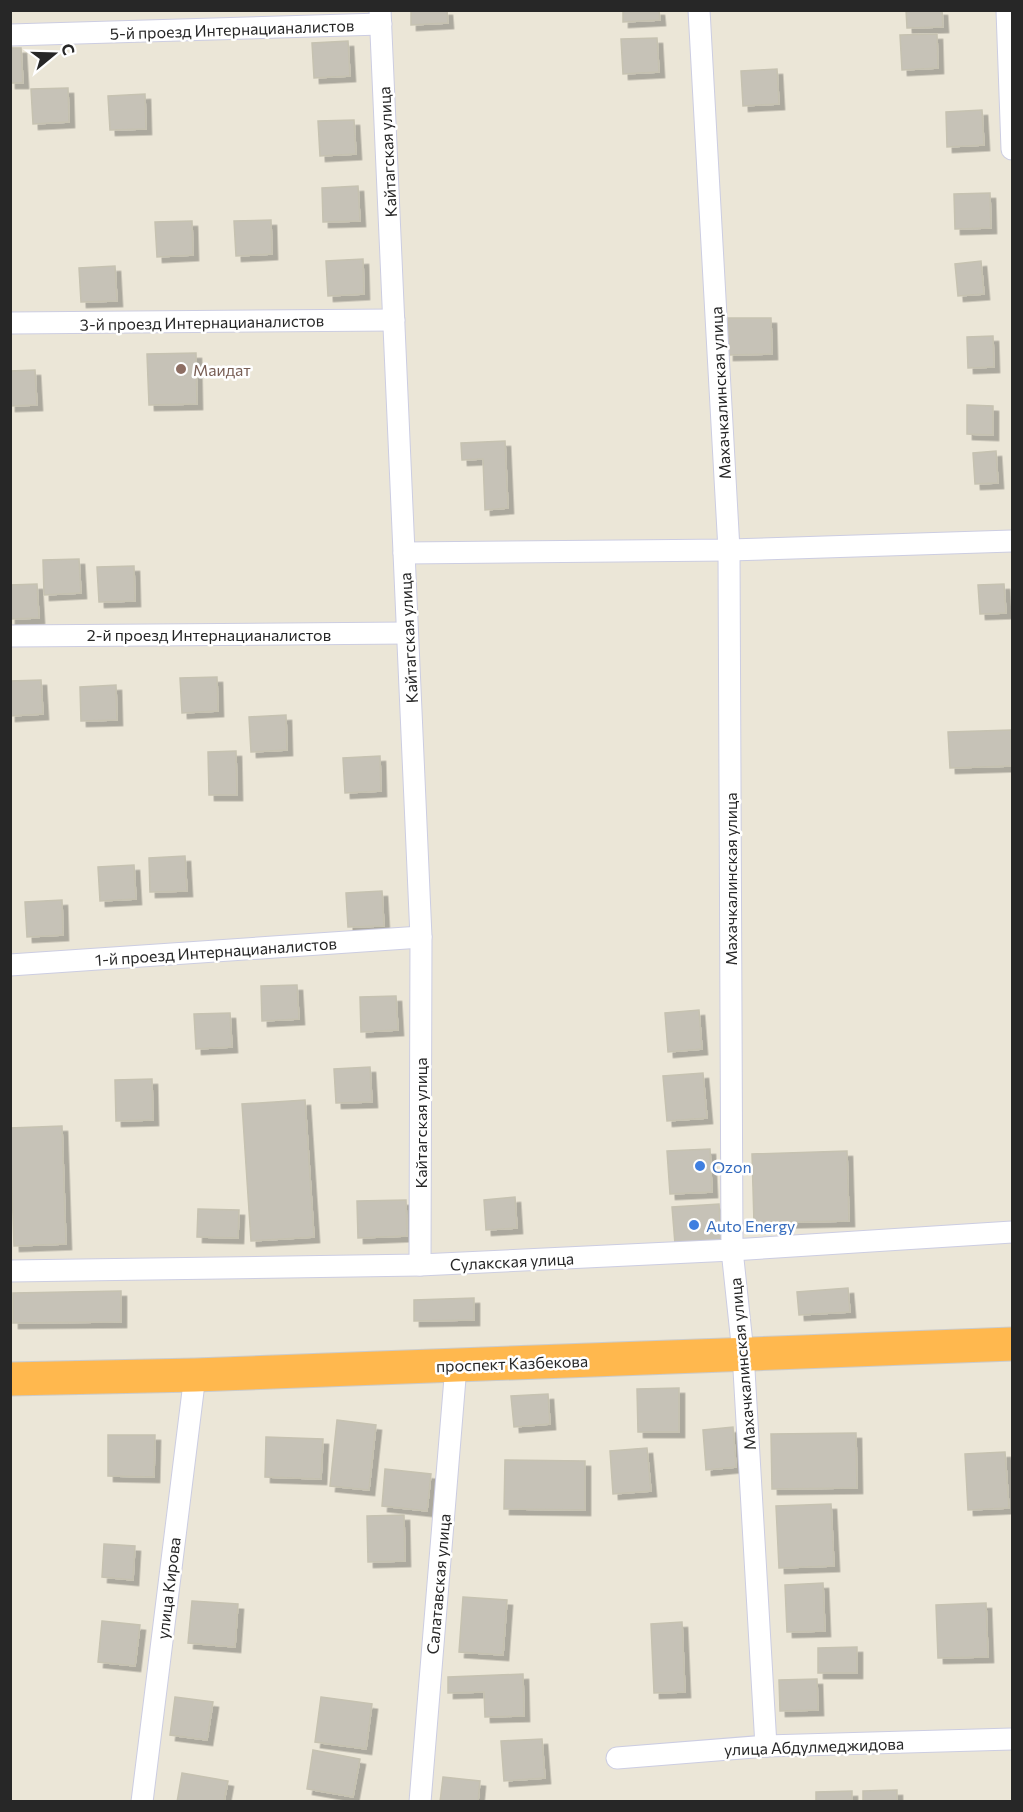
<svg xmlns="http://www.w3.org/2000/svg" width="1023" height="1812" font-family="Commissioner,sans-serif">
  <style>
    .building { fill: #c6c2b7; stroke: #c6c2b1; stroke-width: 1.5; filter: url(#shadow) }
    .lines { fill: none; stroke-linecap: round; stroke-linejoin: round }
    .street-casing { stroke: #cccde2; stroke-width: 23 }
    .highway-casing { stroke: #cbcbcb; stroke-width: 35 }
    .street { stroke: #fff; stroke-width: 21 }
    .highway { stroke: #ffb84e; stroke-width: 33 }
    .education-dot { fill: #8d6e63; stroke: #fff; stroke-width: 2 }
    .shop-dot { fill: #3f7fe0; stroke: #fff; stroke-width: 2 }
    .labels { text-anchor: middle; dominant-baseline: central; stroke-width: 5; stroke-linejoin: round; paint-order: stroke }
    .street-label { font-size: 16px; fill: #272727; stroke: #fff }
    .education-label { font-size: 16px; fill: #785e54; stroke: #fff; text-anchor: start }
    .shop-label { font-size: 16px; fill: #366cbe; stroke: #fff; text-anchor: start }
  </style>
  <defs>
    <filter id="shadow"><feDropShadow dx="5.5" dy="5.5" stdDeviation="0" flood-color="#0004"/></filter>
  </defs>
  <rect width="100%" height="100%" fill="#ebe6d7"/>
  <g class="building">
    <polygon points="411,10 447,10 448,23 411,25"/>
    <polygon points="623,10 659,10 660,20 623,22"/>
    <polygon points="906,10 942,10 943,27 907,28"/>
    <polygon points="937,34 938,68 902,70 900,35"/>
    <polygon points="657,38 659,72 623,74 621,39"/>
    <polygon points="348,41 350,76 314,78 312,43"/>
    <polygon points="10,48 21,48 23,83 10,83"/>
    <polygon points="777,69 779,104 743,106 741,71"/>
    <polygon points="68,88 69,122 33,124 31,89"/>
    <polygon points="145,94 146,129 110,130 108,96"/>
    <polygon points="982,110 984,145 947,147 946,112"/>
    <polygon points="354,120 356,154 320,156 318,121"/>
    <polygon points="358,186 360,221 323,222 322,188"/>
    <polygon points="990,193 991,228 955,229 954,194"/>
    <polygon points="271,220 272,254 236,256 234,221"/>
    <polygon points="192,221 193,255 157,257 155,222"/>
    <polygon points="363,259 364,294 328,296 326,261"/>
    <polygon points="981,261 984,294 958,296 955,264"/>
    <polygon points="115,266 117,301 81,302 79,268"/>
    <polygon points="728,318 771,318 772,354 728,355"/>
    <polygon points="993,336 994,367 968,368 967,337"/>
    <polygon points="196,353 197,404 149,405 147,354"/>
    <polygon points="35,370 37,405 10,406 10,371"/>
    <polygon points="967,405 993,406 993,435 967,434"/>
    <polygon points="505,441 508,508 485,510 483,459 462,460 461,443"/>
    <polygon points="996,451 998,483 975,484 973,453"/>
    <polygon points="79,559 81,593 44,595 43,560"/>
    <polygon points="134,566 135,601 99,602 97,567"/>
    <polygon points="37,584 39,618 10,619 10,585"/>
    <polygon points="1004,584 1006,613 980,614 978,585"/>
    <polygon points="217,677 218,711 182,713 180,678"/>
    <polygon points="41,680 43,714 10,716 10,681"/>
    <polygon points="116,685 117,720 81,721 80,687"/>
    <polygon points="286,715 287,750 251,752 249,717"/>
    <polygon points="1011,730 1012,766 950,768 948,732"/>
    <polygon points="236,751 237,795 209,795 208,752"/>
    <polygon points="380,756 381,791 345,793 343,758"/>
    <polygon points="185,856 187,891 150,892 149,858"/>
    <polygon points="134,865 136,899 100,901 98,867"/>
    <polygon points="382,891 384,926 348,927 346,893"/>
    <polygon points="62,900 63,935 27,937 25,902"/>
    <polygon points="297,985 299,1019 262,1021 261,986"/>
    <polygon points="396,996 398,1030 361,1032 360,997"/>
    <polygon points="699,1010 702,1049 668,1052 665,1013"/>
    <polygon points="230,1013 232,1047 196,1049 194,1014"/>
    <polygon points="370,1067 372,1102 336,1103 334,1069"/>
    <polygon points="703,1073 707,1118 667,1121 663,1076"/>
    <polygon points="152,1079 153,1120 116,1121 115,1080"/>
    <polygon points="305,1100 314,1237 251,1241 242,1104"/>
    <polygon points="62,1126 66,1244 14,1246 10,1128"/>
    <polygon points="710,1149 712,1192 670,1194 667,1151"/>
    <polygon points="847,1151 849,1221 754,1223 752,1154"/>
    <polygon points="515,1197 517,1228 486,1230 484,1200"/>
    <polygon points="406,1200 407,1236 358,1238 357,1201"/>
    <polygon points="719,1204 721,1242 675,1244 672,1207"/>
    <polygon points="198,1209 239,1210 238,1238 197,1237"/>
    <polygon points="848,1288 850,1312 799,1315 797,1292"/>
    <polygon points="121,1291 121,1322 13,1323 13,1293"/>
    <polygon points="474,1298 474,1320 414,1321 414,1300"/>
    <polygon points="679,1388 679,1432 638,1432 637,1389"/>
    <polygon points="548,1394 550,1424 514,1427 511,1396"/>
    <polygon points="337,1420 376,1425 369,1490 330,1486"/>
    <polygon points="733,1427 736,1467 706,1470 703,1430"/>
    <polygon points="856,1433 857,1488 772,1489 771,1434"/>
    <polygon points="108,1435 155,1435 154,1477 108,1476"/>
    <polygon points="266,1437 323,1439 321,1479 265,1477"/>
    <polygon points="647,1448 651,1491 613,1494 610,1451"/>
    <polygon points="1005,1452 1009,1508 968,1510 965,1454"/>
    <polygon points="505,1460 585,1461 585,1510 504,1509"/>
    <polygon points="385,1469 431,1474 427,1511 382,1506"/>
    <polygon points="831,1504 834,1566 779,1568 776,1506"/>
    <polygon points="404,1515 405,1561 368,1562 367,1516"/>
    <polygon points="104,1544 135,1546 133,1580 102,1577"/>
    <polygon points="823,1583 825,1631 787,1632 785,1585"/>
    <polygon points="463,1597 507,1600 503,1655 459,1652"/>
    <polygon points="192,1601 238,1604 235,1647 188,1643"/>
    <polygon points="986,1603 988,1657 938,1658 936,1605"/>
    <polygon points="102,1621 140,1625 135,1666 98,1662"/>
    <polygon points="682,1622 685,1692 654,1693 651,1624"/>
    <polygon points="857,1647 857,1673 818,1673 818,1648"/>
    <polygon points="523,1674 524,1716 485,1717 484,1692 448,1693 448,1677"/>
    <polygon points="817,1679 818,1710 780,1711 779,1680"/>
    <polygon points="175,1697 213,1702 207,1740 170,1735"/>
    <polygon points="321,1697 372,1704 366,1749 315,1742"/>
    <polygon points="542,1739 545,1778 504,1781 501,1741"/>
    <polygon points="313,1750 360,1759 353,1797 307,1789"/>
    <polygon points="182,1773 228,1781 224,1802 177,1802"/>
    <polygon points="443,1777 480,1781 478,1802 440,1802"/>
    <polygon points="897,1790 897,1802 863,1802 863,1791"/>
    <polygon points="852,1791 852,1802 816,1802 816,1792"/>
  </g>
  <g class="lines">
    <g class="street-casing">
      <g id="street">
        <polyline points="380,10 421,937 420,1265"/>
        <polyline points="699,10 729,550 732,1250 743,1353 766,1746"/>
        <polyline points="1007,10 1012,149"/>
        <polyline points="10,35 381,24"/>
        <polyline points="10,323 394,320"/>
        <polyline points="404,553 729,550 1012,541"/>
        <polyline points="10,636 407,633"/>
        <polyline points="10,965 421,937"/>
        <polyline points="10,1271 420,1265 732,1250 1012,1232"/>
        <polyline points="617,1758 766,1746 1012,1739"/>
        <polyline points="142,1802 195,1375"/>
        <polyline points="420,1802 456,1366"/>
      </g>
    </g>
    <g class="highway-casing">
      <polyline id="highway" points="10,1379 195,1375 1012,1344"/>
    </g>
    <use href="#street" class="street"/>
    <use href="#highway" class="highway"/>
  </g>
  <circle class="education-dot" cx="181" cy="369" r="6"/>
  <g class="shop-dot">
    <circle cx="700" cy="1166" r="6"/>
    <circle cx="694" cy="1225" r="6"/>
  </g>
  <g class="labels">
    <g class="street-label">
      <text transform="translate(232 29) rotate(-2)">5-й проезд Интернацианалистов</text>
      <text transform="translate(387 152) rotate(-93)">Кайтагская улица</text>
      <text transform="translate(202 322) rotate(-1)">3-й проезд Интернацианалистов</text>
      <text transform="translate(720 393) rotate(-93)">Махачкалинская улица</text>
      <text x="209" y="634">2-й проезд Интернацианалистов</text>
      <text transform="translate(408 638) rotate(-93)">Кайтагская улица</text>
      <text transform="translate(730 879) rotate(-90)">Махачкалинская улица</text>
      <text transform="translate(216 951) rotate(-4)">1-й проезд Интернацианалистов</text>
      <text transform="translate(420 1123) rotate(-90)">Кайтагская улица</text>
      <text transform="translate(512 1261) rotate(-3)">Сулакская улица</text>
      <text transform="translate(512 1363) rotate(-2)">проспект Казбекова</text>
      <text transform="translate(742 1364) rotate(-95)">Махачкалинская улица</text>
      <text transform="translate(438 1584) rotate(-85)">Салатавская улица</text>
      <text transform="translate(168 1588) rotate(-83)">улица Кирова</text>
      <text transform="translate(814 1746) rotate(-2)">улица Абдулмеджидова</text>
    </g>
    <g class="education-label">
      <text x="193" y="369">Маидат</text>
    </g>
    <g class="shop-label">
      <text x="712" y="1166">Ozon</text>
      <text x="706" y="1225">Auto Energy</text>
    </g>
  </g>
  <rect width="1023" height="1812" fill="none" stroke="#272727" stroke-width="24"/>
  <g transform="translate(54 54) rotate(71)" stroke="#ffffff" stroke-width="4.5" paint-order="stroke">
  <path d="M0-4.5L10 22L0 15L-10 22Z" fill="#272727"/>
  <text y="-9" font-size="16" font-weight="bold" text-anchor="middle" fill="#272727">С</text>
  </g>
</svg>
